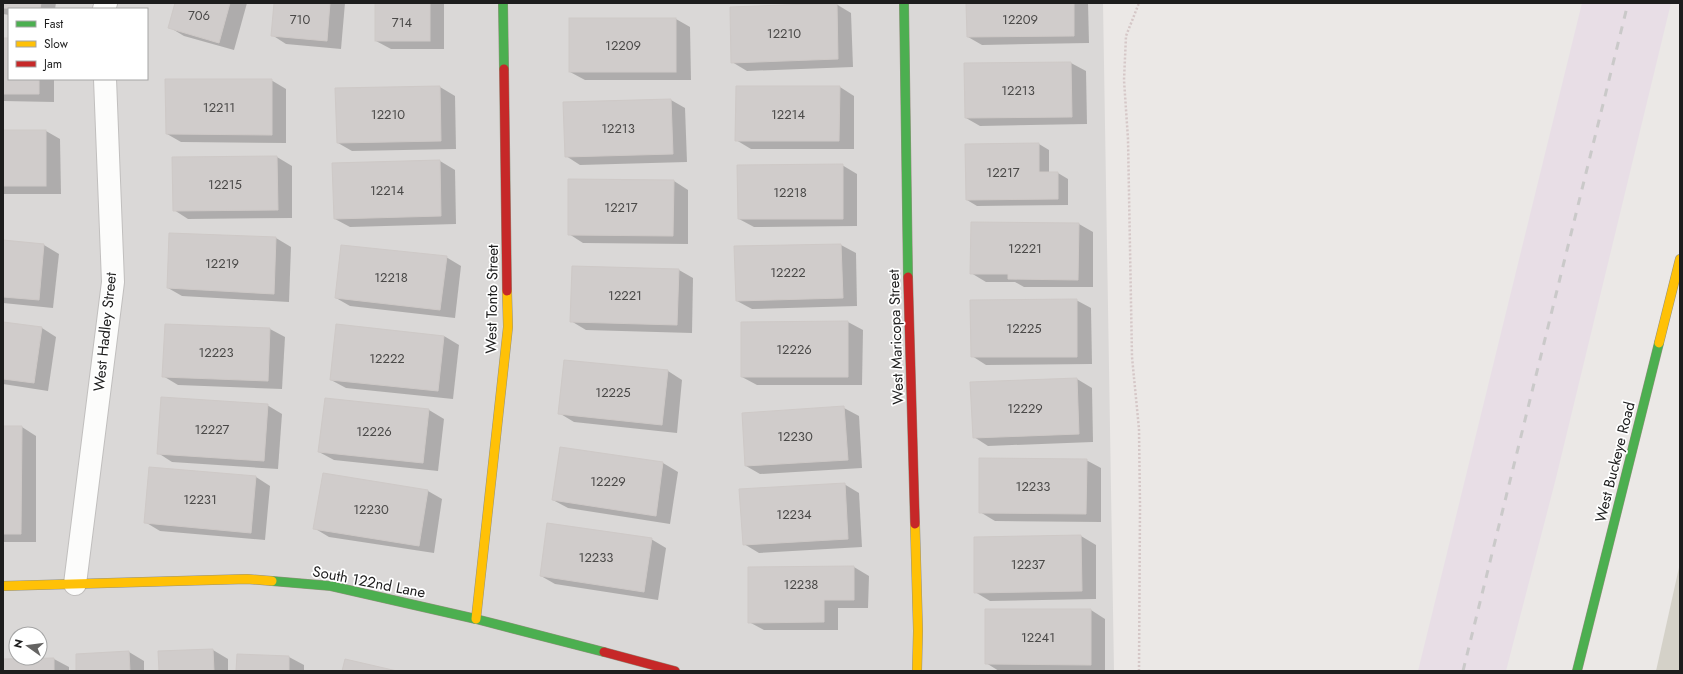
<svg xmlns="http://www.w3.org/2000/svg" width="1683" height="674" font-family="Jost,sans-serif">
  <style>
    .residential { fill: #dad8d7; fill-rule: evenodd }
    .industrial { fill: #e8dee6 }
    .construction { fill: #d4d1c8 }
    .shadow { fill: #0003 }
    .building { fill: #d0cccb; stroke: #cec9c7 }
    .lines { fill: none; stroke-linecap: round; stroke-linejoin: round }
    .street-casing { stroke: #c1bfbe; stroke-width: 24 }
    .fast-casing { stroke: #94917f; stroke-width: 10 }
    .slow-casing { stroke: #94917f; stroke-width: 10 }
    .jam-casing { stroke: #94917f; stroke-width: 10 }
    .path { stroke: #d5c7c7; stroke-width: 2.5; stroke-dasharray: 2 2; stroke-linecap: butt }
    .street { stroke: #fcfcfb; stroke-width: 22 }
    .fast { stroke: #4caf50; stroke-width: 9 }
    .slow { stroke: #ffc107; stroke-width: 9 }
    .jam { stroke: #c62828; stroke-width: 9 }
    .rail { stroke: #cac9c9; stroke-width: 3; stroke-dasharray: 8 8; stroke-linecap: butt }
    .labels { text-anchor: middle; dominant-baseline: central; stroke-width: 3.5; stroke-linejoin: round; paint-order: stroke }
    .number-label { font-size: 13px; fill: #4a4948 }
    .street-label { font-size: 15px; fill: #1d1d1d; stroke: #fff }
  </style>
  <rect width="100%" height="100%" fill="#ebe8e6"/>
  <path class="residential" d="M 3,3 L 1103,3 L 1114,671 L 3,671 ZM 9,9 L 147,9 L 147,79 L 9,79 ZM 16,634 L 40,634 L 40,658 L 16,658 Z"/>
  <polygon class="industrial" points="1582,3 1671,3 1556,478 1506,671 1418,671"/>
  <polygon class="construction" points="1680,563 1680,671 1656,671"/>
  <g class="shadow">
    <polygon points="3,3 56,3 55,9 9,9 9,15 3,14"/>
    <polygon points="176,3 247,3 234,50 184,36 169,27"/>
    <polygon points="275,3 345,3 341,49 286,44 272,35"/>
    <polygon points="376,3 444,3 444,49 391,49 376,41"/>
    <polygon points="967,3 1088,3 1089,43 982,45 968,37"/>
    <polygon points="836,4 851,13 853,67 747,71 732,62"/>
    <polygon points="676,19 690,27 691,80 585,80 570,72"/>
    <polygon points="3,39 9,39 9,79 54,79 54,102 3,101"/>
    <polygon points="1071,63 1086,71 1087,124 980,126 966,118 965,64"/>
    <polygon points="271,80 286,89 286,143 181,142 167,134"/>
    <polygon points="440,87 455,96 456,149 352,151 338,143"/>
    <polygon points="840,87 854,96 854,149 751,149 736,140"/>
    <polygon points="671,100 685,108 687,162 580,165 566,156"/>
    <polygon points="3,131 46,131 60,139 61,194 3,194"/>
    <polygon points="1039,144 1049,150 1049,173 1058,173 1068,179 1068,205 977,206 967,200"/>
    <polygon points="277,157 292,166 292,218 188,219 174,210 173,158"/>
    <polygon points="440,161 455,170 456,224 350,227 335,219"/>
    <polygon points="842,165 857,174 857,226 754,227 739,219"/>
    <polygon points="674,181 688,190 688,244 583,243 569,234"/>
    <polygon points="1079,224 1093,232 1093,287 1024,287 1015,282 986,282 971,273"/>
    <polygon points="170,234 276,238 291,247 289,302 182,296 168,288"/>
    <polygon points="3,241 44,245 59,254 53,308 3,303"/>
    <polygon points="841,245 856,253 857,306 752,309 737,301"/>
    <polygon points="446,257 461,266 455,318 350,306 336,298"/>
    <polygon points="679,270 693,278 692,333 586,330 571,321"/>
    <polygon points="1076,300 1091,308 1092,364 986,365 972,356"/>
    <polygon points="848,322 863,330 862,385 757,385 742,377"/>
    <polygon points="3,323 42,328 56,337 48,391 3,384"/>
    <polygon points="270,329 285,337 282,389 178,385 163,376"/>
    <polygon points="444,336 459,345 453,399 346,388 331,380"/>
    <polygon points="668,371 682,380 677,433 574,422 559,413"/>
    <polygon points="1077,379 1092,388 1093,442 988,446 974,437 972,383"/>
    <polygon points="267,405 282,414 278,469 172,462 158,453"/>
    <polygon points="844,408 859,416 862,468 760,474 746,466 743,414"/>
    <polygon points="429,410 444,419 438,471 334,460 319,452"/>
    <polygon points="3,427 22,427 36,436 36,542 3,542"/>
    <polygon points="560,448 663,463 678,472 670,524 568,508 553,500"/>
    <polygon points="1086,460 1101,468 1101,522 995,521 980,512"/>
    <polygon points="256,477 270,486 265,540 160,531 145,522"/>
    <polygon points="844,484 859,493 862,547 759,553 744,544"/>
    <polygon points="428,491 442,499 434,553 329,537 314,528"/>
    <polygon points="1081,536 1096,545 1096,599 990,601 975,592"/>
    <polygon points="651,539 666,548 658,600 555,584 541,576"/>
    <polygon points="854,567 869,576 868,608 838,608 838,630 764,630 749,622"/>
    <polygon points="1091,610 1105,619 1105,671 999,671 986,663"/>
    <polygon points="213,650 228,659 228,671 160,671"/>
    <polygon points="129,652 144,661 144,671 77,671 77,655"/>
    <polygon points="238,655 289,657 304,665 304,671 237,671"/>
    <polygon points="54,659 69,667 69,671 3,671 3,660"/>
  </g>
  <g class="building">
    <polygon points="3,3 41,3 40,9 3,8"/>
    <polygon points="175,3 230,3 219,43 168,28"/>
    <polygon points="274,3 330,3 327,41 271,36"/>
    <rect x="375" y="3" width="55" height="38"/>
    <polygon points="837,3 838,59 731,63 730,7"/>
    <polygon points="966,3 1074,3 1074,36 967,37"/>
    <rect x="569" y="18" width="107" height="54"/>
    <polygon points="3,38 9,38 9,79 39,79 39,94 3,94"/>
    <polygon points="1071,62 1072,117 965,118 964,63"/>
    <polygon points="165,79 272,79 272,135 166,134"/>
    <polygon points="440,86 441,141 337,143 335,88"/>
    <polygon points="736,86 840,86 839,141 735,141"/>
    <polygon points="671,99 673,154 565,157 563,102"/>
    <rect x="3" y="130" width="43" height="56"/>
    <polygon points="1039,143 1039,172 1058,172 1058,199 966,200 965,144"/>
    <polygon points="277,156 278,210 173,211 172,157"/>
    <polygon points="440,160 441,216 334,219 332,163"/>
    <polygon points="843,164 843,219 738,219 737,165"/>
    <polygon points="568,179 674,180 673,236 568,235"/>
    <polygon points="971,222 1079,223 1078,280 1008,279 1008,274 970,274"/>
    <polygon points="169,233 276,237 274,294 167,288"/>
    <polygon points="3,240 44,244 39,300 3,297"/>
    <polygon points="841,244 843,298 736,301 734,246"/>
    <polygon points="341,245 447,256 440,310 335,298"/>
    <polygon points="572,266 679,269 677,325 570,322"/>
    <polygon points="1077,299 1077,357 971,357 970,300"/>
    <polygon points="848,321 848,377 741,377 741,322"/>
    <polygon points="3,322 42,327 34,383 3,379"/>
    <polygon points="165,324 270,328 268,381 162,377"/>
    <polygon points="336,324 444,336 438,391 330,380"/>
    <polygon points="564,360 668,370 662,425 558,414"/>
    <polygon points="1077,378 1079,434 973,438 970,382"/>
    <polygon points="161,397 268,404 264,461 157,454"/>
    <polygon points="325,398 429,409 423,463 318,452"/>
    <polygon points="844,406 848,460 745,466 742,413"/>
    <polygon points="3,426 22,426 21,534 3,534"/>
    <polygon points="560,447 663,462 656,516 552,500"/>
    <polygon points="979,458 1087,459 1086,514 979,513"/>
    <polygon points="149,467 256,476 251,533 144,523"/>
    <polygon points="323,473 428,490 419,546 313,529"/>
    <polygon points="845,483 848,539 743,545 739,489"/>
    <polygon points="547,523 652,538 644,592 540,576"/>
    <polygon points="1081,535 1082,591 974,593 974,537"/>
    <polygon points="854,566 854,600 824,600 824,622 748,623 748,567"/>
    <polygon points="985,609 1091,609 1091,665 985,664"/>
    <polygon points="213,649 214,671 159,671 158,651"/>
    <polygon points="129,651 130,671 76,671 76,654"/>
    <polygon points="237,654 289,656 289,671 236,671"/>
    <polygon points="54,658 54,671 3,671 3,659"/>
    <polygon points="345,659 397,671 342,671"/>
  </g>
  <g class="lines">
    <g class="street-casing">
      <g id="street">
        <polyline points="104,9 106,3"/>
        <polyline points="75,584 113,282 105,79"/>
      </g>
    </g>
    <g class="fast-casing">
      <g id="fast">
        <polyline points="503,3 504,69"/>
        <polyline points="904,3 908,277"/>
        <polyline points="272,581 331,586 476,619 604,652"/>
        <polyline points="1577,671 1659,343"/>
      </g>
    </g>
    <g class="slow-casing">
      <g id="slow">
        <polyline points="1659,343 1680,259"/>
        <polyline points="915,524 918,631 917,671"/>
        <polyline points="3,586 247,579 272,581"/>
        <polyline points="476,619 508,327 507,291"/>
      </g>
    </g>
    <g class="jam-casing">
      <g id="jam">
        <polyline points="504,69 507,291"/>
        <polyline points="908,277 915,524"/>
        <polyline points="604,652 675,671"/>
      </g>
    </g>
    <polyline class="path" points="1139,671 1140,506 1139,429 1132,357 1128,139 1124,80 1126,36 1139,3"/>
    <use href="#street" class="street"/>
    <use href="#fast" class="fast"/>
    <use href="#slow" class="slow"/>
    <use href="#jam" class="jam"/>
    <polyline class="rail" points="1463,671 1628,3"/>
  </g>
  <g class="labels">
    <g class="number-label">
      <text x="199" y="15">706</text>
      <text x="300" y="19">710</text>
      <text x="1020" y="19">12209</text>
      <text x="402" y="22">714</text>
      <text x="784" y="33">12210</text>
      <text x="623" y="45">12209</text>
      <text x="1018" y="90">12213</text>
      <text x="219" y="107">12211</text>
      <text x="388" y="114">12210</text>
      <text x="788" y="114">12214</text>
      <text x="618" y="128">12213</text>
      <text x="1003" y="172">12217</text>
      <text x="225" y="184">12215</text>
      <text x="387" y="190">12214</text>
      <text x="790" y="192">12218</text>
      <text x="621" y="207">12217</text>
      <text x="1025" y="248">12221</text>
      <text x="222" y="263">12219</text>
      <text x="788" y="272">12222</text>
      <text x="391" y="277">12218</text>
      <text x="625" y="295">12221</text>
      <text x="1024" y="328">12225</text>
      <text x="794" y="349">12226</text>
      <text x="216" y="352">12223</text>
      <text x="387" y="358">12222</text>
      <text x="613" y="392">12225</text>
      <text x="1025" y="408">12229</text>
      <text x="212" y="429">12227</text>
      <text x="374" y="431">12226</text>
      <text x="795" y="436">12230</text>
      <text x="608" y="481">12229</text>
      <text x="1033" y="486">12233</text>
      <text x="200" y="499">12231</text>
      <text x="371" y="509">12230</text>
      <text x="794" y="514">12234</text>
      <text x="596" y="557">12233</text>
      <text x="1028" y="564">12237</text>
      <text x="801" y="584">12238</text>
      <text x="1038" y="637">12241</text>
    </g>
    <g class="street-label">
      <text transform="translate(492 299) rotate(-89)">West Tonto Street</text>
      <text transform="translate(105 332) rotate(-84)">West Hadley Street</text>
      <text transform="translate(896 337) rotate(-92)">West Maricopa Street</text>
      <text transform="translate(1615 462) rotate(-76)">West Buckeye Road</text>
      <text transform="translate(369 582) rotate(11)">South 122nd Lane</text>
    </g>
  </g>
  <rect width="1683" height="674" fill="none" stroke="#1d1d1d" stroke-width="8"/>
  <rect x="8" y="8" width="140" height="72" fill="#ffffff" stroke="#a5a5a5"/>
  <rect x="16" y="21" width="20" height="6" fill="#4caf50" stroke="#a5a5a5"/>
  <text x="44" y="28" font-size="12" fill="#1d1d1d">Fast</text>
  <rect x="16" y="41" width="20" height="6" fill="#ffc107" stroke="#a5a5a5"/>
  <text x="44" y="48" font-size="12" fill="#1d1d1d">Slow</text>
  <rect x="16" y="61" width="20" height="6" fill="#c62828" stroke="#a5a5a5"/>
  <text x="44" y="68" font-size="12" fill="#1d1d1d">Jam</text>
  <g transform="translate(28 646) rotate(284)"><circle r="19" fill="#ffffff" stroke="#a5a5a5"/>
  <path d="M0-3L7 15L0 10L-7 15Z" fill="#656463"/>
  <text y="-6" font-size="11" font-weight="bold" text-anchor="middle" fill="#1d1d1d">N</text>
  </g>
</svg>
